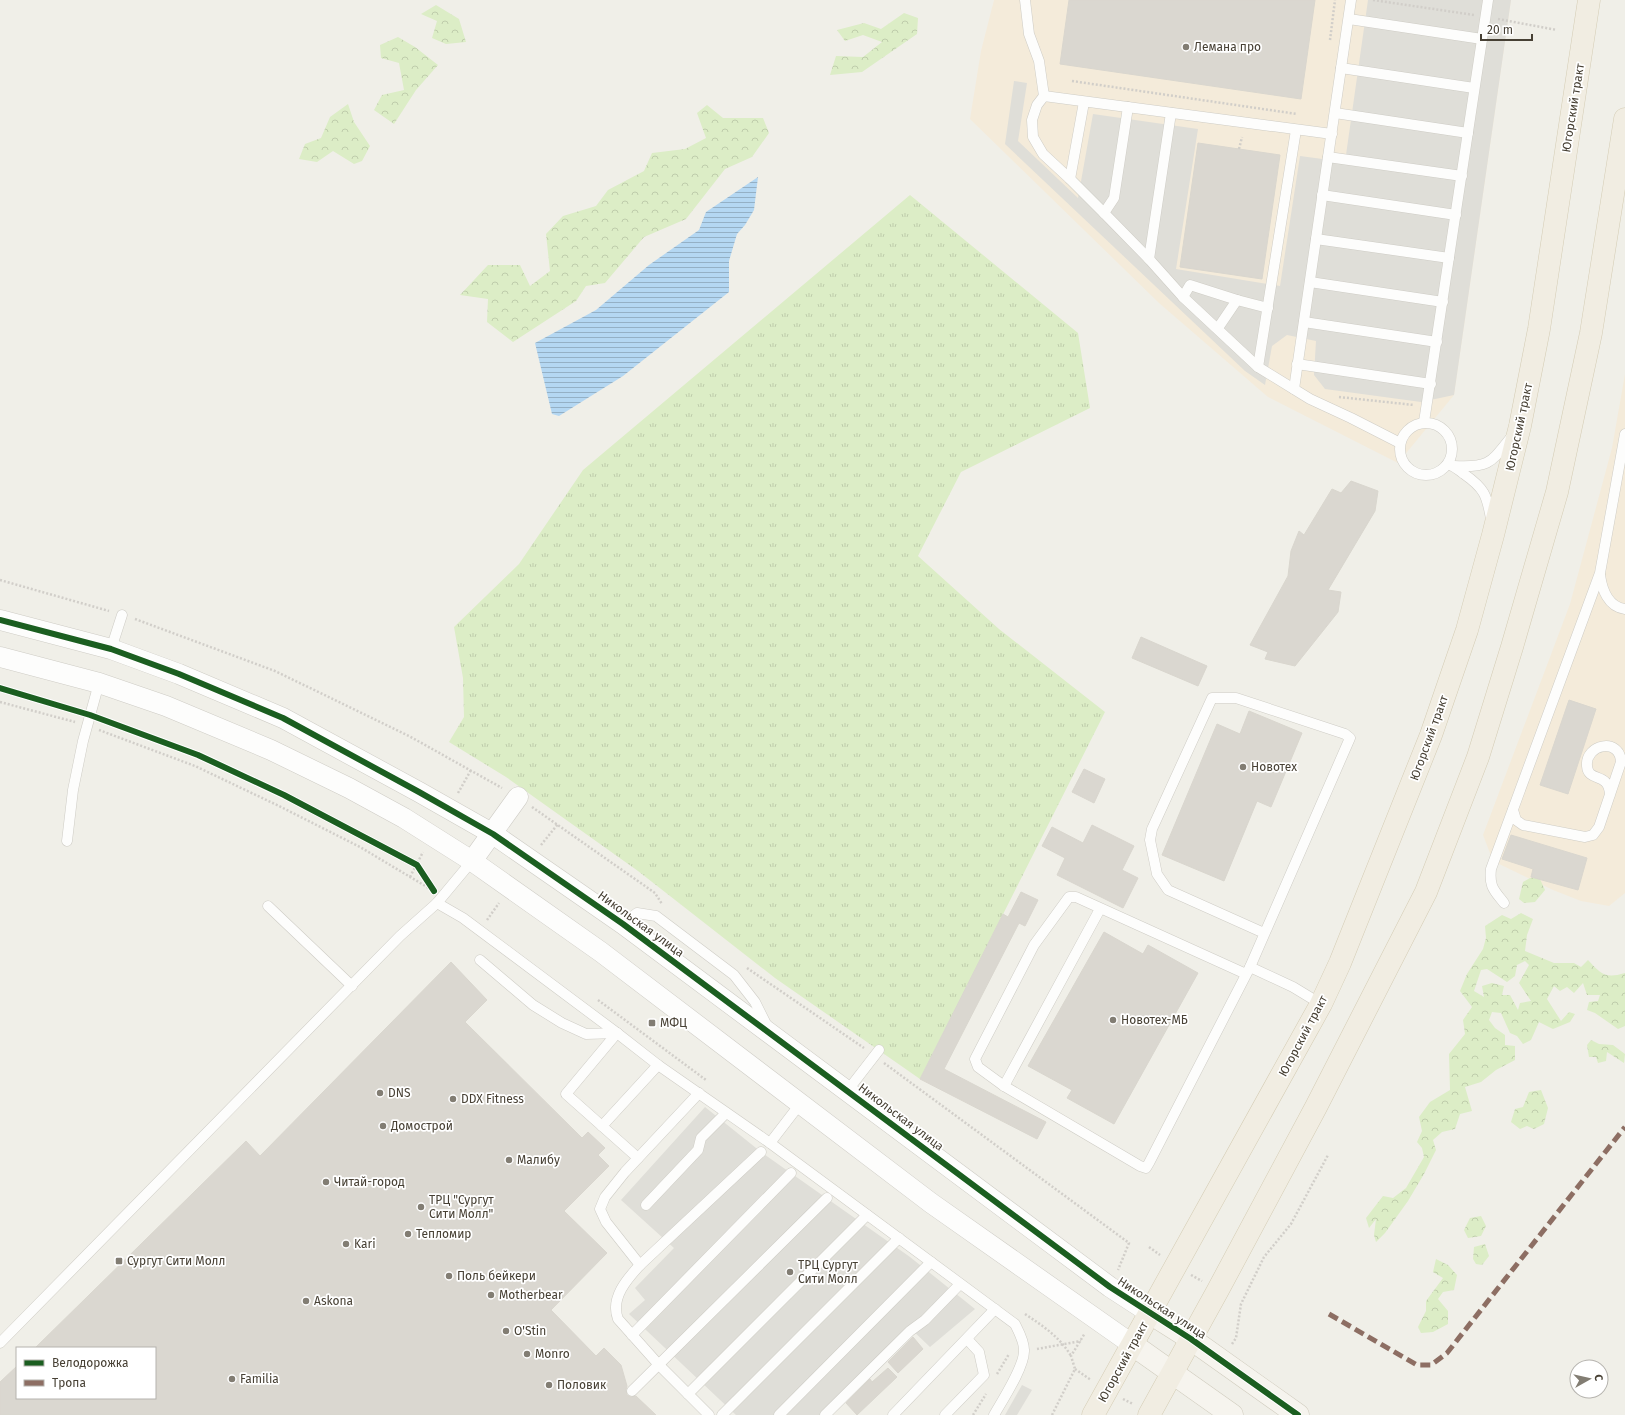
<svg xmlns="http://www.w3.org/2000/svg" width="1625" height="1415" font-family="'Fira Sans',sans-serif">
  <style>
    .commercial { fill: #f4ebda }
    .grass { fill: url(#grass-tufts) }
    .forest { fill: url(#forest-crowns); fill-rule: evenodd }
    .parking { fill: #dfded8 }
    .water { fill: url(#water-rules) }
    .building { fill: #dad7d0; stroke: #d9d6ce }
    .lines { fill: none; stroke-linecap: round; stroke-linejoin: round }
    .lane-casing { stroke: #ceccc5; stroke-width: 11 }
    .street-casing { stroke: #ceccc5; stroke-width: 21 }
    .secondary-casing { stroke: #d0ccbe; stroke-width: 23 }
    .primary-casing { stroke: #d4ccb4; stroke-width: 23 }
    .path { stroke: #d1cec9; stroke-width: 2.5; stroke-dasharray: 2 2; stroke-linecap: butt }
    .lane { stroke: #fdfdfc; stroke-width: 10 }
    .street { stroke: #fdfdfc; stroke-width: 20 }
    .secondary { stroke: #f6f4ee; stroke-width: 22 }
    .primary { stroke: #f1ede2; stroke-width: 22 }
    .quiet { stroke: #8d6e63; stroke-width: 5; stroke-dasharray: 10 5; stroke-linecap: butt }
    .cycleway-casing { stroke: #fff; stroke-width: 8 }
    .cycleway { stroke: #1b5e20; stroke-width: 6 }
    .poi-dot { fill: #827d73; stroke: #fff; stroke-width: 1.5 }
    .labels { text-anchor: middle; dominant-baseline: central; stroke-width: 3.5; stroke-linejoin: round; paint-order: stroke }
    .poi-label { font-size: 12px; fill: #474034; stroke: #fff; text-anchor: start }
    .street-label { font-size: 12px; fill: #474034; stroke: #fff }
  </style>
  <defs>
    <pattern id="grass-tufts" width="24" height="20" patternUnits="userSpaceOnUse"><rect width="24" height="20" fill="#dcedc6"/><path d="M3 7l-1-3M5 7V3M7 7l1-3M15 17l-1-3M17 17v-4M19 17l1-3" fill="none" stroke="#beccab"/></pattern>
    <pattern id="forest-crowns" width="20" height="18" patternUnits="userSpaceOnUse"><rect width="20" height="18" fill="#dcedc6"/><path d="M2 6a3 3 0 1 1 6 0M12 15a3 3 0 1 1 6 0" fill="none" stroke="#beccab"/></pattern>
    <pattern id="water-rules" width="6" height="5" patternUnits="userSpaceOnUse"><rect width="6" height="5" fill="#b4d7f2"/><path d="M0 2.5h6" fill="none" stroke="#94b0c5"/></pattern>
  </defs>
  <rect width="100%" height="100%" fill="#f0efe8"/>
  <g class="commercial">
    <polygon points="994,0 1511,0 1454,395 1398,463 1268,397 1159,303 970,119 981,51"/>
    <polygon points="1625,374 1625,893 1609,906 1581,901 1553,890 1493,861 1483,835 1570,604 1612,448"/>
  </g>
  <polygon class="grass" points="910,195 1078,333 1090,408 961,472 918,556 999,629 1105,712 920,1079 775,978 638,871 506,777 449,742 464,717 463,678 454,627 519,564 583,470"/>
  <g class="forest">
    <polygon points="436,5 459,19 466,42 446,44 432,38 437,21 421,14"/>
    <polygon points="904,13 918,18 917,34 862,72 830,75 836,56 863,57 882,42 863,35 845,41 837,30 864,23 881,29"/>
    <polygon points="398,37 415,47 438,65 416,90 394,124 374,110 382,95 404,90 399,63 381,58 380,45"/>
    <polygon points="348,104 354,122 370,146 362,161 354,164 333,151 317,162 299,159 305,144 321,138 330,117"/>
    <polygon points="707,105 723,118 763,118 769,133 752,157 725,169 686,219 644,237 605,283 586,286 576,301 513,342 487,322 488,299 460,295 488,265 520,265 530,286 550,271 546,234 563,216 596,206 608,190 644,171 652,153 685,149 706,138 697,113"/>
    <polygon points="1539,877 1545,890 1535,902 1524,903 1519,899 1523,882 1530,878"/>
    <path d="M 1521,913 L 1533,919 L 1527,935 L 1525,951 L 1554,963 L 1574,963 L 1581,967 L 1588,960 C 1601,974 1605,979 1625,973 L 1625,1026 L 1618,1029 L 1595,1013 L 1587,1010 L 1589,1002 L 1598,1001 L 1600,995 L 1587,995 L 1583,983 L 1574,993 L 1567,987 L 1560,991 L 1554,986 L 1547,999 L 1561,1021 L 1569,1012 L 1575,1014 L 1570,1022 L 1553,1029 L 1539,1022 L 1531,1040 L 1523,1044 L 1517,1036 L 1510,1033 L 1501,1013 L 1492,1012 L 1489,1020 L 1495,1028 L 1505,1035 L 1505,1045 L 1515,1046 L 1515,1060 L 1496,1070 L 1481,1082 L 1465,1087 L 1472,1111 L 1460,1114 L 1455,1129 L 1442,1132 L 1433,1140 L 1436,1150 L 1424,1174 L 1408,1201 L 1385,1233 L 1376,1242 L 1374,1235 L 1376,1219 L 1369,1228 L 1366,1218 L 1383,1196 L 1393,1198 L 1406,1188 L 1424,1157 L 1422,1148 L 1417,1142 L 1422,1131 L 1419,1117 L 1430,1102 L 1450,1090 L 1449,1054 L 1465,1034 L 1463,1020 L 1472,1007 L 1460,991 L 1467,974 L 1483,949 L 1486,938 L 1485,926 L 1502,915 L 1511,919 ZM 1525,961 L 1529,965 L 1519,983 L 1531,1001 L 1520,1003 L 1518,1010 L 1510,995 L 1502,995 L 1504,986 L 1492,983 L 1482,986 L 1484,997 L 1474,991 L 1481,970 L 1487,969 L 1507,982 L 1515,976 L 1517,965 Z"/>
    <polygon points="1591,1040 1599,1044 1613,1045 1625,1054 1624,1063 1607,1052 1606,1061 1598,1063 1596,1057 1589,1057 1587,1045"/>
    <polygon points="1541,1090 1548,1108 1544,1124 1534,1129 1527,1126 1520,1129 1511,1122 1515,1109 1523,1107 1529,1092"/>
    <polygon points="1481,1216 1486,1226 1481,1236 1468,1238 1464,1230 1470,1218"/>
    <polygon points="1485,1244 1489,1256 1482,1265 1476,1264 1473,1259 1474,1247"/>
    <polygon points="1436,1259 1448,1265 1457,1275 1454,1290 1443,1292 1438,1299 1448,1311 1448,1324 1433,1332 1421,1333 1418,1327 1426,1311 1426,1301 1443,1278 1433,1272"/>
  </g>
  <g class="parking">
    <polygon points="1368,0 1511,0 1454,395 1421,402 1325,389 1314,375 1316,341 1287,335 1272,346 1265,385 1245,371 1005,144 1014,81 1027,83 1018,141 1078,198 1093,114 1198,129 1176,269 1280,286 1300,156 1345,162"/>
    <polygon points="705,1107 761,1152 910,1257 975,1309 930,1347 909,1327 828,1415 736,1415 629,1314 645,1300 635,1288 674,1248 621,1200"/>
    <polygon points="1022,1385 1032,1390 1017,1415 1005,1415"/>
  </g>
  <polygon class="water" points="758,177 754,210 745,225 737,234 729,261 729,292 623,376 559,416 552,414 535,343 596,310 649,265 699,230 706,212"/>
  <g class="building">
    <polygon points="1069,0 1315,0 1301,99 1060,64"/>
    <polygon points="1198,143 1280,155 1262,279 1180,267"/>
    <polygon points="1351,481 1378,491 1375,511 1328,590 1341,592 1338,612 1295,666 1265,659 1268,652 1250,645 1288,576 1291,551 1299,531 1304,535 1332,489 1341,493"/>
    <polygon points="1141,637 1207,666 1198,686 1132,658"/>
    <polygon points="1569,700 1596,709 1568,794 1540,785"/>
    <polygon points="1249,711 1302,733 1271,807 1257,801 1224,881 1162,855 1217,724 1240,734"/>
    <polygon points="1084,769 1105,779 1094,803 1072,792"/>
    <polygon points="1092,825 1134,846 1122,870 1138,878 1123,908 1057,875 1065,858 1042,846 1052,827 1083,843"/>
    <polygon points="1511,835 1587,858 1578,890 1531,877 1533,869 1502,859"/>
    <polygon points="1021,892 1038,900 1025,926 1019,923 944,1069 1046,1122 1037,1139 920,1079 1003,914 1008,917"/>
    <polygon points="1104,932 1143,954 1148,945 1198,973 1114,1124 1067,1098 1072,1090 1028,1066"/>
    <polygon points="451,962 487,1000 465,1022 582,1138 588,1132 605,1148 598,1155 609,1166 564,1211 607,1253 551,1310 596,1356 604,1348 621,1365 627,1386 626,1390 627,1395 631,1397 636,1396 656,1415 0,1415 0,1382 17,1366 17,1398 155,1398 155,1348 35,1348 246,1141 260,1156"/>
    <polygon points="913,1337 923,1349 898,1373 888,1362"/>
    <polygon points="888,1368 897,1377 857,1415 846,1403 870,1379 872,1382"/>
  </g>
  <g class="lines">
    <g class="lane-casing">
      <g id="lane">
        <polyline points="1025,0 1029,34 1039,61 1044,96"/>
        <polyline points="1349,19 1482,39"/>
        <polyline points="1341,68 1474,88"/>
        <polyline points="1335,113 1468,133"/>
        <polyline points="1332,134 1044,96 1037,105 1032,120 1033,137 1043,154 1070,179 1104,213 1149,259 1183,297 1258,367 1310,399 1351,418 1400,443"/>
        <polyline points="1328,157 1462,176"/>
        <polyline points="1070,179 1084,102"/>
        <polyline points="1322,195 1456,215"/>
        <polyline points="1104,213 1114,198 1128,107"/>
        <polyline points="1316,239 1449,258"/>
        <polyline points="1149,259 1171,113"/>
        <polyline points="1310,282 1443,302"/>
        <polyline points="1183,297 1190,285 1237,300 1268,308"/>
        <polyline points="1304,322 1437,342"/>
        <polyline points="1218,328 1237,300"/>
        <polyline points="1297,364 1431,384"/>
        <polyline points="1258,367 1296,130"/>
        <polyline points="1294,389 1351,0"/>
        <polyline points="1424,422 1488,0"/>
        <circle cx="1426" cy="449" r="26"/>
        <path d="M 1448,464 C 1454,466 1459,470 1464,474 C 1484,488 1487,495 1491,519"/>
        <path d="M 1454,466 C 1491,468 1491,462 1513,435"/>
        <path d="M 1600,575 C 1602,589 1608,607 1625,609"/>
        <polyline points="111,649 122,615"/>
        <path d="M 1513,810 L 1516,820 L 1523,825 L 1585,837 L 1593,835 L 1599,827 L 1621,762 C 1620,737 1585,744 1587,766 C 1588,783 1609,771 1610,795"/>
        <polyline points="67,841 73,790 83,741 99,683"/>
        <path d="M 437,903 L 463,918 L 617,1033 L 658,1065 L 770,1143 L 1015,1324 C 1019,1332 1024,1341 1024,1350 C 1025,1366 1002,1401 994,1415"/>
        <path d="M 1504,903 C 1494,890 1489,887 1491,869 L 1600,573 L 1625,434"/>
        <polyline points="268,906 352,986"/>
        <polyline points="623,924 637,913 656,916 734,975 755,1002 767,1026"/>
        <polyline points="480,960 533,1005 562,1023 586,1034 617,1033"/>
        <polyline points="1250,967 1293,987 1321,1004"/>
        <polyline points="1246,974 1076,897 1069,897 1034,945 975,1059 978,1067 1004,1086 1140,1166 1146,1168 1149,1163 1250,967 1350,738 1345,734 1236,698 1212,698 1152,829 1150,840 1157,874 1168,890 1264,933"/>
        <polyline points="617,1033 566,1094 638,1158"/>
        <polyline points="1004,1086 1100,909"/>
        <polyline points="848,1090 879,1050"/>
        <polyline points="602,1126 658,1065"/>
        <polyline points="770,1143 800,1104"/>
        <polyline points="646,1205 698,1150 701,1138 726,1113"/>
        <polyline points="640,1265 606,1222 600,1209 605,1197 625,1172 699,1093"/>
        <polyline points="632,1335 791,1173"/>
        <polyline points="0,1343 400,936 437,903 472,861"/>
        <polyline points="632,1391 827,1198"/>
        <polyline points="688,1394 867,1215"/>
        <path d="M 709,1415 L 659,1365 L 618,1319 C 610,1298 627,1279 640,1265 L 761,1152"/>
        <polyline points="722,1415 899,1238"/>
        <polyline points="779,1415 931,1262"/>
        <polyline points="825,1415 910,1331 925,1320 960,1284"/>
        <polyline points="893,1415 995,1309"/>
        <polyline points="945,1415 984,1375 979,1352 967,1339"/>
      </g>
    </g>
    <g class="street-casing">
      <g id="street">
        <polyline points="0,620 111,649 179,674 283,718 419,792 493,834 623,924 1110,1287 1150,1313"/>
        <polyline points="0,657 99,683 166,706 271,750 349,788 404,818 472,861 601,952 931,1203 1133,1345"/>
        <polyline points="472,861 518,797"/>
      </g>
    </g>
    <g class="secondary-casing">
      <g id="secondary">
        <polyline points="1150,1313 1191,1339 1298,1415"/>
        <polyline points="1133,1345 1232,1415"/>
      </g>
    </g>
    <g class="primary-casing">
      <g id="primary">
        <polyline points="1093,1415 1321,1004 1340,963 1431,735 1467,630 1493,535 1520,426 1539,329 1589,0"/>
        <polyline points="1149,1415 1218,1290 1316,1107 1426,892 1478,757 1512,647 1557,492 1591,333 1625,119"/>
      </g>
    </g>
    <g class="path">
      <polyline points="1373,0 1474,15"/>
      <polyline points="1498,19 1557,30"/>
      <polyline points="1330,40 1335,0"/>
      <polyline points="1072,81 1297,114"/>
      <polyline points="1239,149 1242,137"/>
      <polyline points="1339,397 1414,405"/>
      <polyline points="0,580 109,611"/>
      <polyline points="135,619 275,671 409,736 502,788"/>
      <polyline points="0,702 75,722"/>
      <polyline points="99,730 195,766 279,806 360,847 432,890"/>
      <polyline points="458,793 471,770"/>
      <polyline points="532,807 655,893 662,904"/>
      <polyline points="541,845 558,824"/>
      <polyline points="410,877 423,852"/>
      <polyline points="487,920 499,903"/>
      <polyline points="747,968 864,1048"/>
      <polyline points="598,1000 706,1080"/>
      <polyline points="884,1063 1129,1243 1118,1270"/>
      <polyline points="1149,1247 1160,1255"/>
      <polyline points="1191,1275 1202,1281"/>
      <path d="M 1025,1314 C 1043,1326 1060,1337 1071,1356"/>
      <polyline points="1232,1344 1236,1338 1241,1304 1264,1257 1291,1224 1328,1155"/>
      <polyline points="1037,1349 1081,1341"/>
      <polyline points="1075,1369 1091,1380"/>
      <polyline points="997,1374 1009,1354"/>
      <polyline points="1123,1399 1133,1404"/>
      <polyline points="973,1415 986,1394"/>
      <polyline points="1052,1415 1075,1369 1071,1356 1085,1333"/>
    </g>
    <use href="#lane" class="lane"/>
    <use href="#street" class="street"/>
    <use href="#secondary" class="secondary"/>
    <use href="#primary" class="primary"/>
    <polyline class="quiet" points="1329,1314 1417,1365 1431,1365 1447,1353 1625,1127"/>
    <g class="cycleway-casing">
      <g id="cycleway">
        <polyline points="0,620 111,649 179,674 283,718 419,792 493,834 623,924 1110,1287 1191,1339 1298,1415"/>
        <polyline points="0,688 90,715 198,755 284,795 417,865 434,891"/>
      </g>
    </g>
    <use href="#cycleway" class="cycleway"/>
  </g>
  <g class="poi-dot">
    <circle cx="1186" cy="47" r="4"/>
    <circle cx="1243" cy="767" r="4"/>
    <circle cx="1113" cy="1020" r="4"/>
    <rect x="648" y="1019" width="8" height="8" rx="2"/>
    <circle cx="380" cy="1093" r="4"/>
    <circle cx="453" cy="1099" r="4"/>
    <circle cx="383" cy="1126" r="4"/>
    <circle cx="509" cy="1160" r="4"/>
    <circle cx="326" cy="1182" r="4"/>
    <circle cx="421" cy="1207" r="4"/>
    <circle cx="408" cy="1234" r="4"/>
    <circle cx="346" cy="1244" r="4"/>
    <rect x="115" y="1257" width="8" height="8" rx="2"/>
    <circle cx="790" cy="1272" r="4"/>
    <circle cx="449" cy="1276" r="4"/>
    <circle cx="491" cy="1295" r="4"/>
    <circle cx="306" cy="1301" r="4"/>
    <circle cx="506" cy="1331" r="4"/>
    <circle cx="527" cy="1354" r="4"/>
    <circle cx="232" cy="1379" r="4"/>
    <circle cx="549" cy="1385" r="4"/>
  </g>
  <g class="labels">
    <g class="poi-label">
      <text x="1194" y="47">Лемана про</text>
      <text x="1251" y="767">Новотех</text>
      <text x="1121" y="1020">Новотех-МБ</text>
      <text x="660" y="1023">МФЦ</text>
      <text x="388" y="1093">DNS</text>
      <text x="461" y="1099">DDX Fitness</text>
      <text x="391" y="1126">Домострой</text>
      <text x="517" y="1160">Малибу</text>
      <text x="334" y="1182">Читай-город</text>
      <text x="429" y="1200">ТРЦ "Сургут<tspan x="429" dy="14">Сити Молл"</tspan></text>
      <text x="416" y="1234">Тепломир</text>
      <text x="354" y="1244">Kari</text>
      <text x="127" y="1261">Сургут Сити Молл</text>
      <text x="798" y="1265">ТРЦ Сургут<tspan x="798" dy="14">Сити Молл</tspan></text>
      <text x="457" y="1276">Поль бейкери</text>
      <text x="499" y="1295">Motherbear</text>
      <text x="314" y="1301">Askona</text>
      <text x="514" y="1331">O'Stin</text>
      <text x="535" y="1354">Monro</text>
      <text x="240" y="1379">Familia</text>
      <text x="557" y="1385">Половик</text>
    </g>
    <g class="street-label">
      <text transform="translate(1573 108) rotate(-81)">Югорский тракт</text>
      <text transform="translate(1519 427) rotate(-78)">Югорский тракт</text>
      <text transform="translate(1429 738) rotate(-70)">Югорский тракт</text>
      <text transform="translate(641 924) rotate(36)">Никольская улица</text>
      <text transform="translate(1303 1036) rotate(-62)">Югорский тракт</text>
      <text transform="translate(901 1117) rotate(37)">Никольская улица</text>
      <text transform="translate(1162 1308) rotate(33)">Никольская улица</text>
      <text transform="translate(1123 1362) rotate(-61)">Югорский тракт</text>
    </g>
  </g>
  <rect x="16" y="1347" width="140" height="52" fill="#ffffff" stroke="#b5b3ae"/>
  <rect x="24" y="1360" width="20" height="6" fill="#1b5e20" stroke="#b5b3ae"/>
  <text x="52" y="1367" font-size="12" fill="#474034">Велодорожка</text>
  <rect x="24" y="1380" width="20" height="6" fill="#8d6e63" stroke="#b5b3ae"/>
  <text x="52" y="1387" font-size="12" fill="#474034">Тропа</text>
  <g transform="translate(1589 1379) rotate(82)"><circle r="19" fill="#ffffff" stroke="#b5b3ae"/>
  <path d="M0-3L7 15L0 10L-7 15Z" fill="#827d73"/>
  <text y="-6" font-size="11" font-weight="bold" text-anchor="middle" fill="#474034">С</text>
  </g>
  <path d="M1481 34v6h51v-6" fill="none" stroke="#474034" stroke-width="2"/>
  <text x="1487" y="34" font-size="12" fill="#474034" stroke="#ffffff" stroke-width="3" paint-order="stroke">20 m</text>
</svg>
